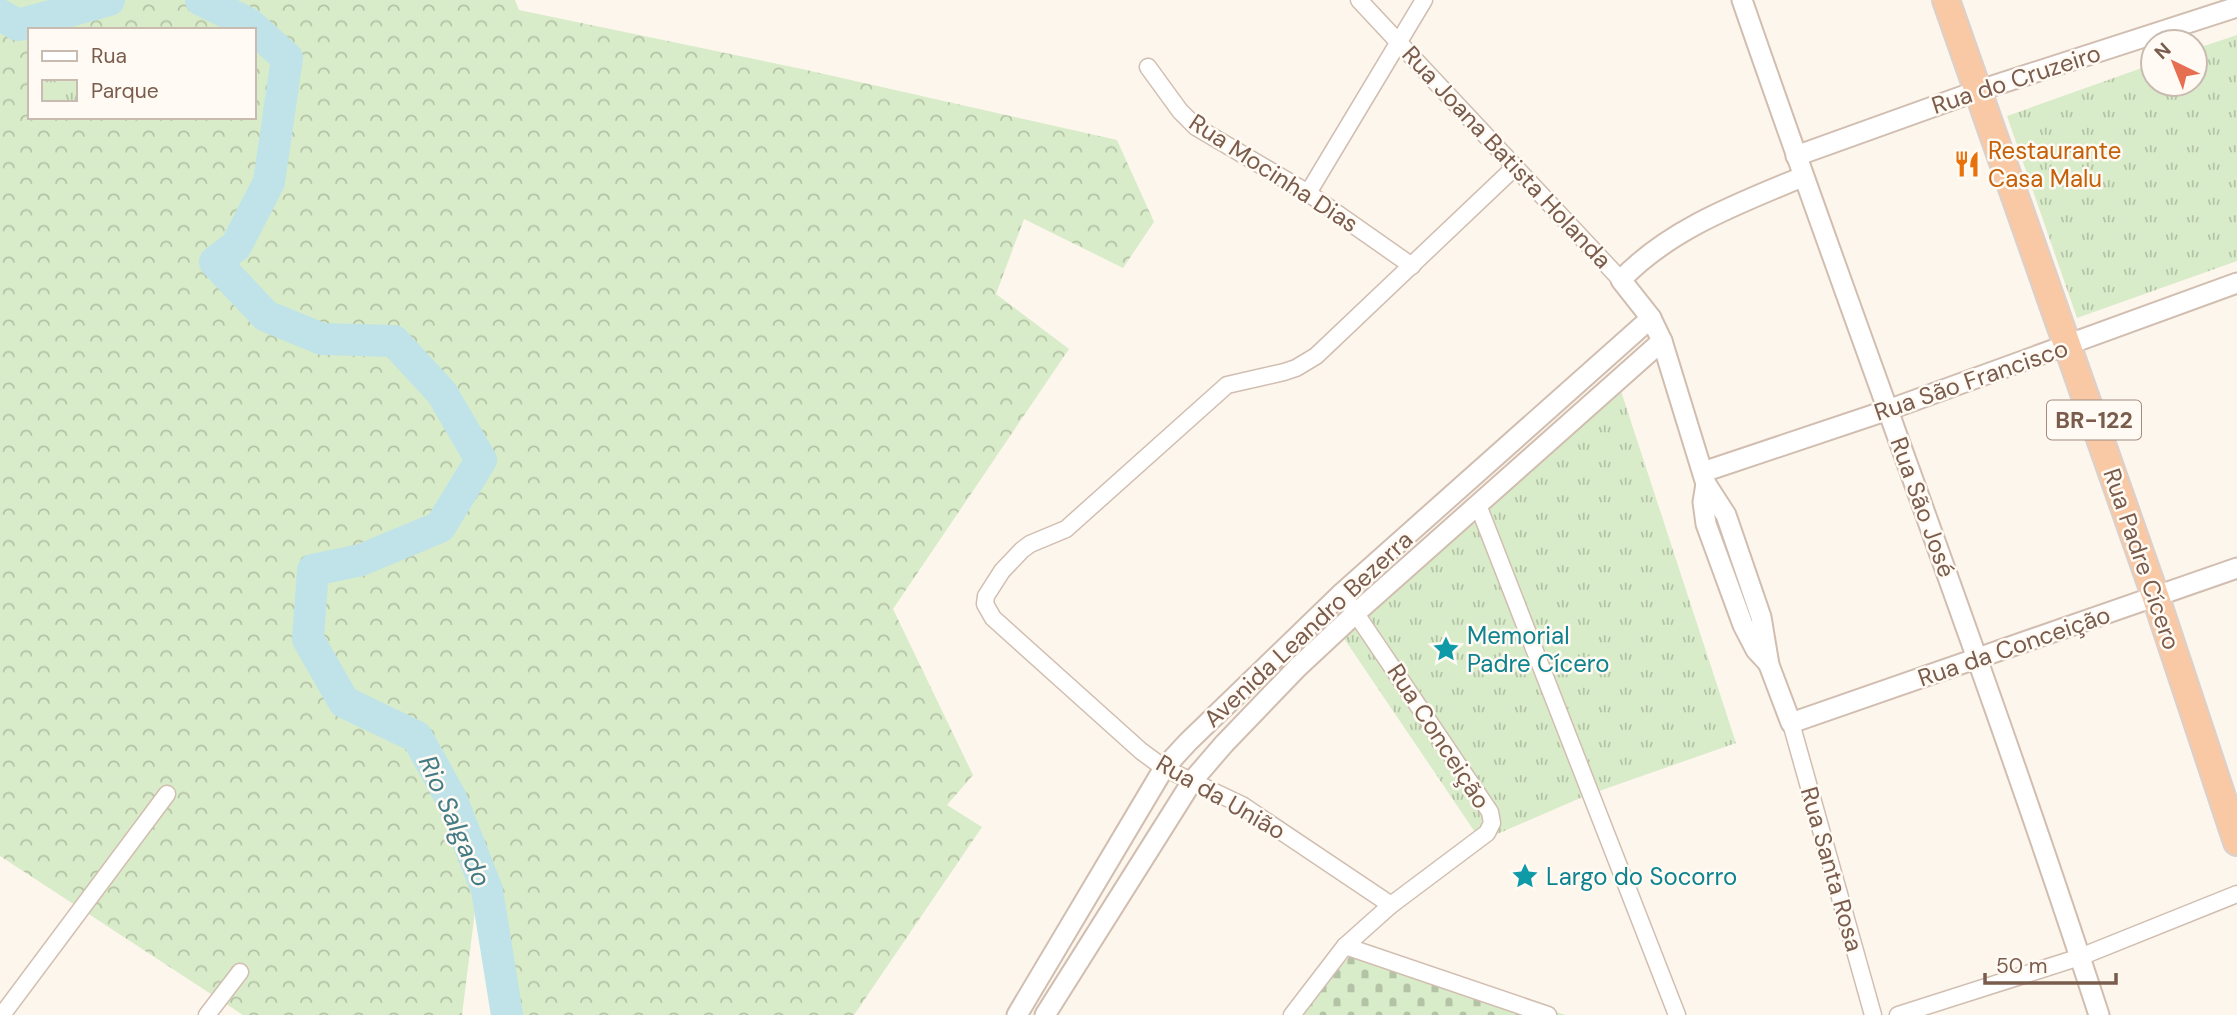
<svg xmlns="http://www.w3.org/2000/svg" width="2237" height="1015" font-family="'DM Sans',sans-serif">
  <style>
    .forest { fill: url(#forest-crowns); fill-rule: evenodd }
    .cemetery { fill: url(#cemetery-stones) }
    .park { fill: url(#park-tufts) }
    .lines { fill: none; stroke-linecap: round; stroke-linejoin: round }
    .river { stroke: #bfe3e8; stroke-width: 32 }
    .minor-casing { stroke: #d1beb0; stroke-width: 19 }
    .tertiary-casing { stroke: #d1beb0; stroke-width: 23 }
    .trunk-casing { stroke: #dad1cd; stroke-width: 30 }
    .minor { stroke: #fff; stroke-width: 16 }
    .tertiary { stroke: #fff; stroke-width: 19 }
    .trunk { stroke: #f9c8a4; stroke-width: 26 }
    .labels { text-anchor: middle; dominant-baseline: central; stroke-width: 5; stroke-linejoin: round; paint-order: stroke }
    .shield { fill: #fffaf3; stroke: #a28b7f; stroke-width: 2 }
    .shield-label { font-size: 23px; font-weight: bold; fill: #7a5c4d }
    .street-label { font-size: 24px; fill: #7a5c4d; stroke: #fffaf3 }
    .food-label { font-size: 24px; fill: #c56008; stroke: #fffaf3; text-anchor: start }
    .culture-label { font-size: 24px; fill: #0d838f; stroke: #fffaf3; text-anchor: start }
    .water-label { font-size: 26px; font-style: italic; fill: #437c86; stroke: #fffaf3 }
  </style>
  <defs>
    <pattern id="forest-crowns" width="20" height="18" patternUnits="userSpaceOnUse" patternTransform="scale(1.75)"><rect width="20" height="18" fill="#d8ecc9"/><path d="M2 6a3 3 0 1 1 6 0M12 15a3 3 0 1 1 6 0" fill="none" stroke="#b4c2a5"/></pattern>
    <pattern id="cemetery-stones" width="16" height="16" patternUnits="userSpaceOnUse" patternTransform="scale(1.75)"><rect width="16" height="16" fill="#d8ecc9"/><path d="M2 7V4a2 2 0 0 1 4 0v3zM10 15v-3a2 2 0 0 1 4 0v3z" fill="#b4c2a5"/></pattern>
    <pattern id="park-tufts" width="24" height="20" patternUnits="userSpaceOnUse" patternTransform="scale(1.75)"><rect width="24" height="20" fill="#d8ecc9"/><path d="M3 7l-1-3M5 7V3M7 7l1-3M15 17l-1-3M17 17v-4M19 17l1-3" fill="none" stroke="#b4c2a5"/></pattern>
  </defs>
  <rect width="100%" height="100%" fill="#fdf6ec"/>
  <path class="forest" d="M 0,0 L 515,0 L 519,10 L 802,69 L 1117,140 L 1154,222 L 1123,268 L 1024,219 L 996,294 L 1069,349 L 893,609 L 973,775 L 947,805 L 982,827 L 854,1015 L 491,1015 L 492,1006 L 475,911 L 462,1015 L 243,1015 L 0,856 ZM 30,30 L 254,30 L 254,117 L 30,117 Z"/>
  <polygon class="cemetery" points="1356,949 1566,1015 1299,1015"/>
  <g class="park">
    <polygon points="2237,35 2237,261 2077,318 2007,116 2153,64 2153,84 2195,84 2195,49"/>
    <polygon points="1620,388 1736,743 1585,796 1481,841 1341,634"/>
  </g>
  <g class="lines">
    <g class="river">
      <polyline points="201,0 248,23 287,58 269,182 236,246 215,262 266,316 322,339 394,341 442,393 481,460 440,527 361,560 313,570 308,639 344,702 417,737 451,798 487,890 507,1015"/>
      <polyline points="0,15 18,25 109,0"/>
    </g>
    <g class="minor-casing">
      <g id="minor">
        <polyline points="1359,0 1621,280"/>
        <polyline points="1148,67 1180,111 1196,127 1308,193 1412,266"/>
        <polyline points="1308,193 1424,0"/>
        <polyline points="1478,505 1677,1015"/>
        <polyline points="1791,723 1873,1015"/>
        <polyline points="1391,905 1242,805 1164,768 1141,751 993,618 985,604 986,596 1002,571 1022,550 1030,544 1066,529 1227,385 1284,372 1296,368 1316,356 1514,168"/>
        <polyline points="1345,946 1548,1015"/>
        <polyline points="2,1015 167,794"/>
        <polyline points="207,1015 240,972"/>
        <polyline points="1292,1015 1345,946 1391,905 1487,833 1492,823 1490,812 1342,593"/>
        <polyline points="1898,1015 2080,957 2237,894"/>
      </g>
    </g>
    <g class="tertiary-casing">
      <g id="tertiary">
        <path d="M 1742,0 C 1859,339 1988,674 2099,1015"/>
        <polyline points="1796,156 1977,91 2237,7"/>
        <path d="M 1802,177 C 1740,203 1669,229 1621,280 L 1651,318 L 1662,341 L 1706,484 L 1726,515 L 1761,617 L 1769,665 L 1791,723 L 2237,568"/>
        <polyline points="1703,472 1888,410 2237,283"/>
        <polyline points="1706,484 1703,502 1706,524 1743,625 1756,650 1769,664"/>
        <polyline points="1017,1015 1164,768 1188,742 1342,593 1651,318"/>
        <polyline points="1045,1015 1193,780 1224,744 1298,667 1357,612 1662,341"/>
      </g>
    </g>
    <g class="trunk-casing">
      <polyline id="trunk" points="1946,0 2156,598 2237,842"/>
    </g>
    <use href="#minor" class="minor"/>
    <use href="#tertiary" class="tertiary"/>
    <use href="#trunk" class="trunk"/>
  </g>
  <defs>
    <g id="restaurant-bare" transform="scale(2.1)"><path d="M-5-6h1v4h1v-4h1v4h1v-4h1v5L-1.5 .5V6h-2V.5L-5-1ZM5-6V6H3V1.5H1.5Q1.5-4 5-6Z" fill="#e8710a" stroke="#fffaf3" stroke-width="2.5" paint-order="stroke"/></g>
    <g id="sight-bare" transform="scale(2.1)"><path d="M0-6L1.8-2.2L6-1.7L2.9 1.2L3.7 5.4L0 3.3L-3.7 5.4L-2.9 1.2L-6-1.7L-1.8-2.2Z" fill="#0f9aa8" stroke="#fffaf3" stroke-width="2.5" paint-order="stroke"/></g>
  </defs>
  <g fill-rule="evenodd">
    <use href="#restaurant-bare" x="1967" y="164"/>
    <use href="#sight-bare" x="1446" y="649"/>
    <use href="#sight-bare" x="1525" y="876"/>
  </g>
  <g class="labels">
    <rect class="shield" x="2047" y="400.5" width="94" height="39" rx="5"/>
    <g class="shield-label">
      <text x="2094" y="420">BR-122</text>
    </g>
    <g class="street-label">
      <text transform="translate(2016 79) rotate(-18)">Rua do Cruzeiro</text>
      <text transform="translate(1507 157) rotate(47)">Rua Joana Batista Holanda</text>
      <text transform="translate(1274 173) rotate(33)">Rua Mocinha Dias</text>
      <text transform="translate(1971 380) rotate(-19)">Rua São Francisco</text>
      <text transform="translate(1923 507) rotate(70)">Rua São José</text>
      <text transform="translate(2142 559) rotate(71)">Rua Padre Cícero</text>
      <text transform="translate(1308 629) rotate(-43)">Avenida Leandro Bezerra</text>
      <text transform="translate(2014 646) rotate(-19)">Rua da Conceição</text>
      <text transform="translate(1439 736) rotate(57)">Rua Conceição</text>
      <text transform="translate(1221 797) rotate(30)">Rua da União</text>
      <text transform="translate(1832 869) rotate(74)">Rua Santa Rosa</text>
    </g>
    <g class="food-label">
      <text x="1988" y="150">Restaurante<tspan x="1988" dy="28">Casa Malu</tspan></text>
    </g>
    <g class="culture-label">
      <text x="1467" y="635">Memorial<tspan x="1467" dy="28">Padre Cícero</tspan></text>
      <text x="1546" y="876">Largo do Socorro</text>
    </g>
    <g class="water-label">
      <text transform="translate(455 821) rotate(66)">Rio Salgado</text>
    </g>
  </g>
  <rect x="28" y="28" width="228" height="91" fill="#fffaf3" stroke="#cabbb1" stroke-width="2"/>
  <rect x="42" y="51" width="35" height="10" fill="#ffffff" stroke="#cabbb1" stroke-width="2"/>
  <text x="91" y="63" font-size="21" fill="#7a5c4d">Rua</text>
  <rect x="42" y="80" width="35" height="21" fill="url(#park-tufts)" stroke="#cabbb1" stroke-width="2"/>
  <text x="91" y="98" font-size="21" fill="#7a5c4d">Parque</text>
  <g transform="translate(2174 63) rotate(317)"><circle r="33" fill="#fffaf3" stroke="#cabbb1" stroke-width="2"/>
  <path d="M0-5L12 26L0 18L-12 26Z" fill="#e76f51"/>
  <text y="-10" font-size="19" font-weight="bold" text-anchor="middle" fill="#7a5c4d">N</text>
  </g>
  <path d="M1985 973v10h131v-10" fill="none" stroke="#7a5c4d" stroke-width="3.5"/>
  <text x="1996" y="973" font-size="21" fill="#7a5c4d" stroke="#fffaf3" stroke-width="5" paint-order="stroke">50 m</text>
</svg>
